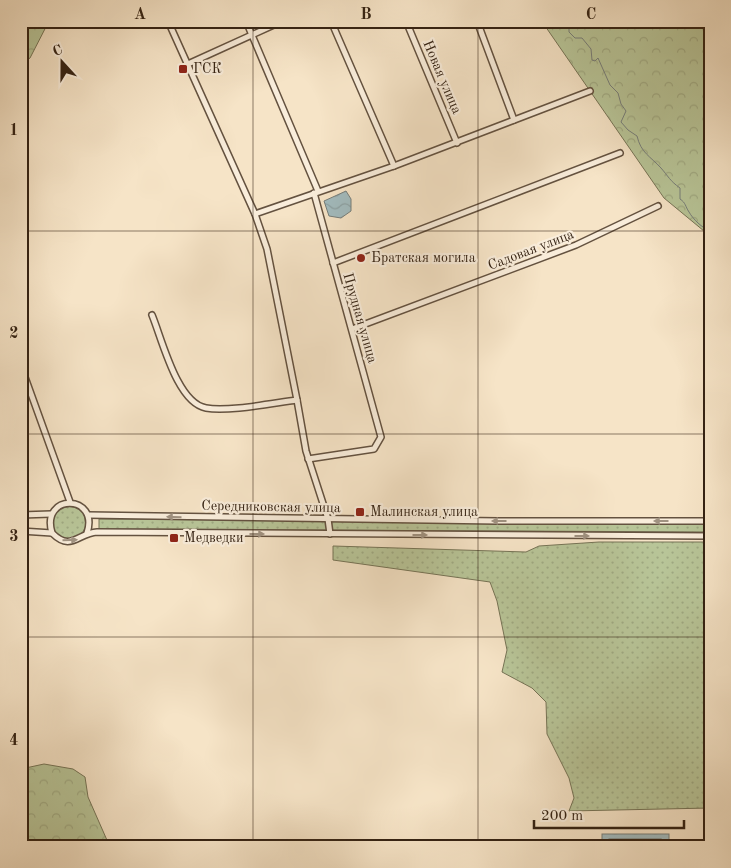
<svg xmlns="http://www.w3.org/2000/svg" width="731" height="868" font-family="'Old Standard TT',serif">
  <style>
    .grass { fill: url(#grass-dots); stroke: #767456 }
    .forest { fill: url(#forest-crowns); stroke: #767456 }
    .water { fill: url(#water-waves); stroke: #767e7b }
    .lines { fill: none; stroke-linecap: round; stroke-linejoin: round }
    .shore { stroke: #6b6f6a; stroke-width: 1 }
    .stream { stroke: #767e7b; stroke-width: 1 }
    .minor-casing { stroke: #645240; stroke-width: 8 }
    .minor { stroke: #f9eddb; stroke-width: 5 }
    .oneway { fill: #a09281 }
    .grid { fill: none; stroke: #342213; stroke-width: 1; stroke-opacity: 0.55 }
    .poi-dot { fill: #8f2418; stroke: #f9eddb; stroke-width: 2 }
    .labels { text-anchor: middle; dominant-baseline: central; stroke-width: 4.5; stroke-linejoin: round; paint-order: stroke }
    .poi-label { font-size: 14px; fill: #342213; stroke: #f9eddb; text-anchor: start }
    .street-label { font-size: 14px; fill: #342213; stroke: #f9eddb }
    .neatline { fill: none; stroke: #342213; stroke-width: 2 }
    .grid-label { font-size: 16px; text-anchor: middle; font-weight: bold; fill: #342213 }
  </style>
  <defs>
    <pattern id="grass-dots" width="8" height="8" patternUnits="userSpaceOnUse" patternTransform="scale(1.25)"><rect width="8" height="8" fill="#b8c598"/><path d="M2 2h.1M6 6h.1" fill="none" stroke="#9fa982" stroke-width="1.8" stroke-linecap="round"/></pattern>
    <pattern id="forest-crowns" width="20" height="18" patternUnits="userSpaceOnUse" patternTransform="scale(1.25)"><rect width="20" height="18" fill="#b8c598"/><path d="M2 6a3 3 0 1 1 6 0M12 15a3 3 0 1 1 6 0" fill="none" stroke="#9fa982"/></pattern>
    <pattern id="water-waves" width="16" height="10" patternUnits="userSpaceOnUse" patternTransform="scale(1.25)"><rect width="16" height="10" fill="#a2bcc0"/><path d="M0 5q4-4 8 0t8 0" fill="none" stroke="#8ca1a4"/></pattern>
  </defs>
  <rect width="100%" height="100%" fill="#f6e4c7"/>
  <filter id="stains"><feTurbulence type="fractalNoise" baseFrequency=".004" numOctaves="4"/><feColorMatrix values="0 0 0 0 .2 0 0 0 0 .09 0 0 0 0 .02 0 0 0 .5 -.17"/></filter>
  <radialGradient id="worn" r=".72"><stop offset=".6" stop-color="#630" stop-opacity="0"/><stop offset="1" stop-color="#630" stop-opacity=".3"/></radialGradient>
  <g class="grass">
    <circle cx="69" cy="522" r="17"/>
    <polygon points="99,519 710,523 710,532 99,529"/>
    <polygon points="599,542 710,542 710,808 569,811 574,798 569,778 547,734 546,702 532,688 502,672 507,650 497,601 490,582 333,560 333,546 526,552 539,546"/>
  </g>
  <g class="forest">
    <polygon points="21,21 49,21 30,58 21,65"/>
    <polygon points="538,21 710,21 710,236 664,198 543,23"/>
    <polygon points="44,764 73,769 85,777 88,797 110,847 21,847 21,769"/>
  </g>
  <g class="water">
    <polygon points="346,191 351,199 351,211 341,218 329,216 324,201"/>
    <rect x="602" y="834" width="67" height="13"/>
  </g>
  <g class="lines">
    <polyline class="shore" points="607,847 607,840 609,839 661,839 664,840 664,847"/>
    <path class="stream" d="M 566,21 L 569,24 L 569,32 L 575,38 L 582,38 L 591,49 L 592,60 L 595,61 L 598,58 L 610,85 L 618,93 L 621,104 L 626,111 L 621,122 L 628,130 L 637,136 C 641,153 650,156 661,168 C 668,176 670,181 680,188 L 680,199 C 686,203 685,206 689,212 C 693,219 702,228 710,231"/>
    <g class="minor-casing">
      <g id="minor">
        <polyline points="168,21 255,214 267,249 297,400 306,451 328,519 330,534"/>
        <polyline points="246,21 318,191"/>
        <polyline points="331,21 394,166"/>
        <polyline points="406,21 457,143"/>
        <polyline points="477,21 514,120"/>
        <polyline points="188,64 278,23 286,21"/>
        <polyline points="255,214 394,166 590,91"/>
        <polyline points="333,263 620,153"/>
        <path d="M 152,315 C 162,339 177,403 206,408 C 228,412 273,403 297,400"/>
        <polyline points="352,329 576,245 658,206"/>
        <polyline points="21,366 70,502"/>
        <polyline points="308,459 374,449 381,437 314,193"/>
        <polyline points="21,515 51,514"/>
        <polyline points="88,515 498,521 710,521"/>
        <path d="M 21,531 L 52,533 C 71,552 78,533 97,532 L 710,536"/>
        <path d="M 52,533 C 40,493 100,494 87,533"/>
      </g>
    </g>
    <use href="#minor" class="minor"/>
  </g>
  <defs><path id="oneway-solid" d="M-6-.8H1V-3.2L6.5 0L1 3.2V.8H-6Z" transform="scale(1.25)"/></defs>
  <g class="oneway">
    <use href="#oneway-solid" transform="translate(174 517) rotate(-179)"/>
    <use href="#oneway-solid" transform="translate(499 521) rotate(-180)"/>
    <use href="#oneway-solid" transform="translate(661 521) rotate(-180)"/>
    <use href="#oneway-solid" transform="translate(257 534)"/>
    <use href="#oneway-solid" transform="translate(420 535)"/>
    <use href="#oneway-solid" transform="translate(582 536)"/>
    <use href="#oneway-solid" transform="translate(70 540) rotate(-1)"/>
  </g>
  <path class="grid" d="M 253,21 L 253,847M 478,21 L 478,847M 21,231 L 710,231M 21,434 L 710,434M 21,637 L 710,637"/>
  <g class="poi-dot">
    <rect x="178" y="64" width="10" height="10" rx="2.5"/>
    <circle cx="361" cy="258" r="5"/>
    <rect x="355" y="507" width="10" height="10" rx="2.5"/>
    <rect x="169" y="533" width="10" height="10" rx="2.5"/>
  </g>
  <g class="labels">
    <g class="poi-label">
      <text x="193" y="69">ГСК</text>
      <text x="371" y="258">Братская могила</text>
      <text x="370" y="512">Малинская улица</text>
      <text x="184" y="538">Медведки</text>
    </g>
    <g class="street-label">
      <text transform="translate(442 77) rotate(67)">Новая улица</text>
      <text transform="translate(531 250) rotate(-21)">Садовая улица</text>
      <text transform="translate(360 318) rotate(74)">Прудная улица</text>
      <text transform="translate(271 507) rotate(1)">Середниковская улица</text>
    </g>
  </g>
  <rect width="731" height="868" fill="none" stroke="#f6e4c7" stroke-width="55"/>
  <g transform="translate(62 62) rotate(339)" stroke="#f9eddb" stroke-width="4" paint-order="stroke">
  <path d="M0-4L9 19L0 12L-9 19Z" fill="#342213"/>
  <text y="-8" font-size="14" font-weight="bold" text-anchor="middle" fill="#342213">С</text>
  </g>
  <path d="M534 820v8h150v-8" fill="none" stroke="#342213" stroke-width="2.5"/>
  <text x="541" y="820" font-size="15" fill="#342213" stroke="#f9eddb" stroke-width="4" paint-order="stroke">200 m</text>
  <rect x="28" y="28" width="676" height="812" class="neatline"/>
  <g class="grid-label">
    <text x="140" y="19">A</text>
    <text x="366" y="19">B</text>
    <text x="591" y="19">C</text>
    <text x="14" y="135">1</text>
    <text x="14" y="338">2</text>
    <text x="14" y="541">3</text>
    <text x="14" y="745">4</text>
  </g>
  <rect width="100%" height="100%" filter="url(#stains)"/>
  <rect width="100%" height="100%" fill="url(#worn)"/>
</svg>
